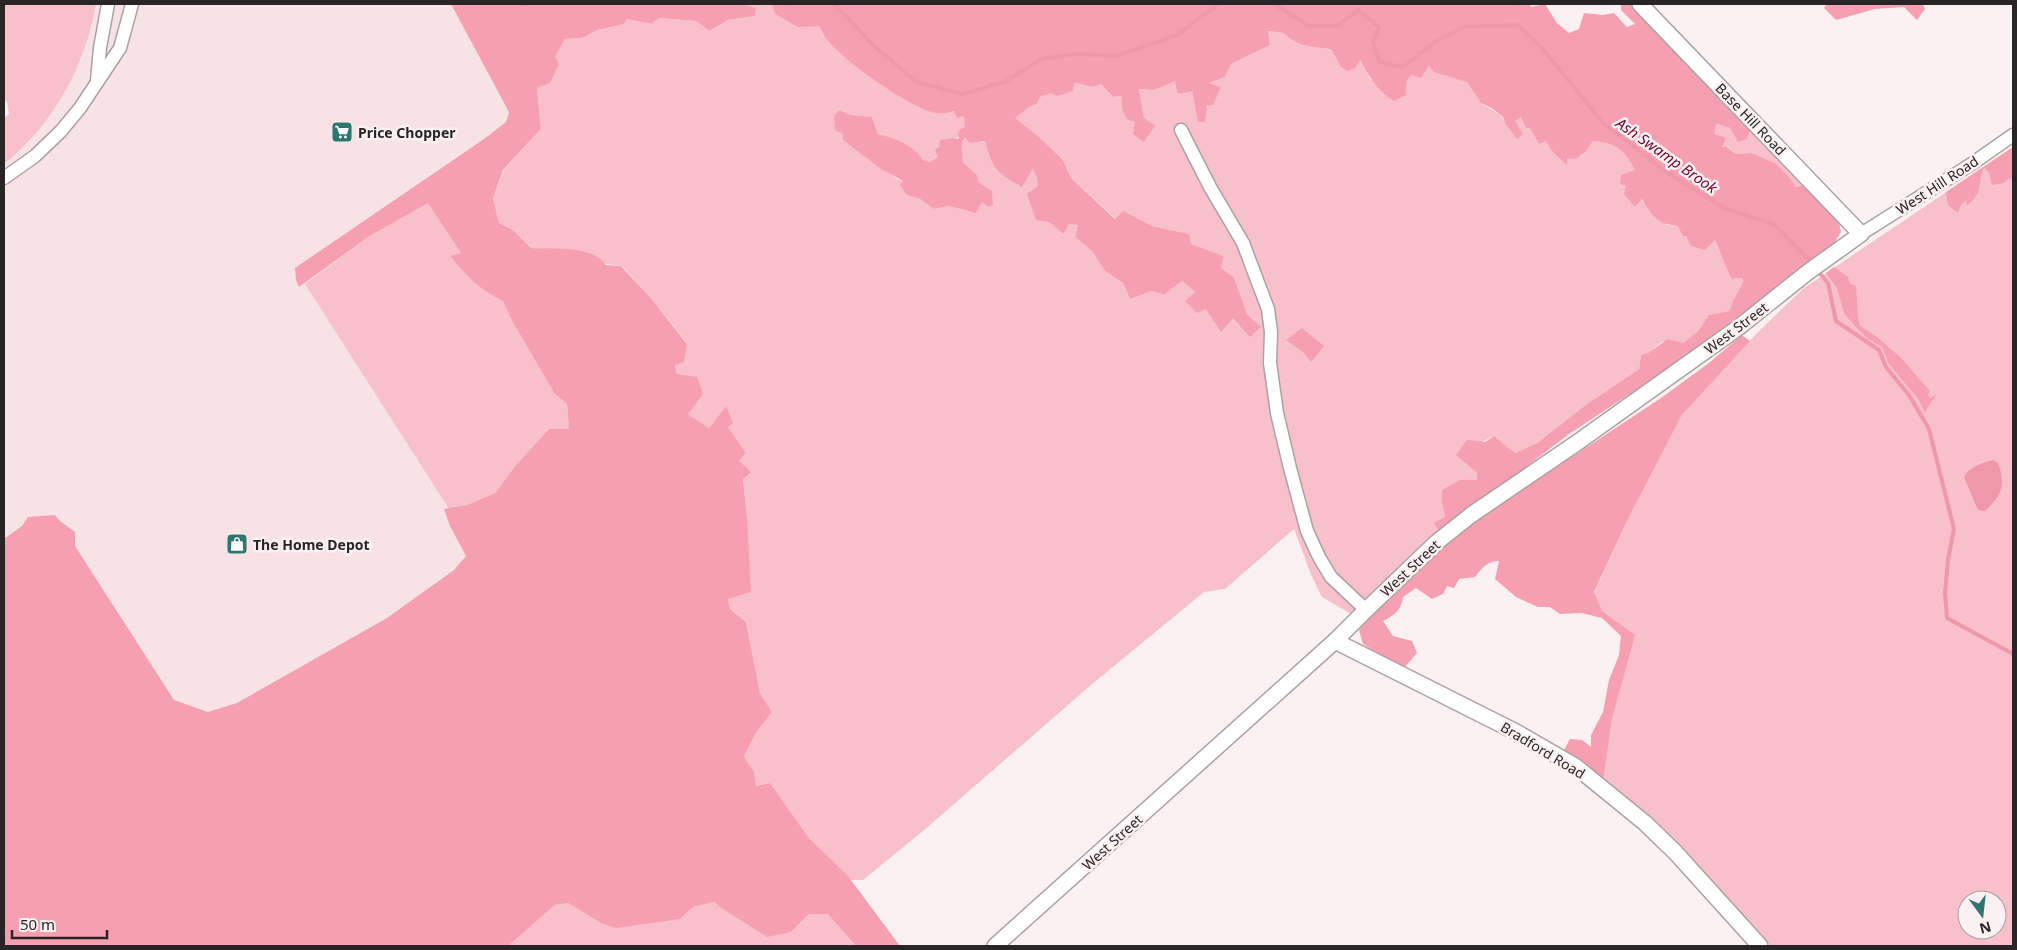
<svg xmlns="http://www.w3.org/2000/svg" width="2017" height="950" font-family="'Noto Sans',sans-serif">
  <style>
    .built { fill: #f7e3e5 }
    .green { fill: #f7c0ca; fill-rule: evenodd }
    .forest { fill: #f69fb0 }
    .water { fill: #ef98a9 }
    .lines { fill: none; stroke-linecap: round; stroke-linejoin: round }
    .stream { stroke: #ef98a9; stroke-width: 4 }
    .minor-casing { stroke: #aba1a3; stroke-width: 15 }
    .tertiary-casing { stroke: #aba1a3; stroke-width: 18 }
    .minor { stroke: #fff; stroke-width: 12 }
    .tertiary { stroke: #fff; stroke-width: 15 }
    .labels { text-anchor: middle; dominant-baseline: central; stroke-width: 5; stroke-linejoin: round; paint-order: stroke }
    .street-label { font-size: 14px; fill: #292526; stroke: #fcf1f2 }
    .poi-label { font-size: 14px; font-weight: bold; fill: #292526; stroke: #fcf1f2; text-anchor: start }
    .water-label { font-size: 15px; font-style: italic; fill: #6f072e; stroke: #fcf1f2 }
  </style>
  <rect width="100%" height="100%" fill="#fcf1f2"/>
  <polygon class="built" points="96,4 459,4 524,118 488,568 4,832 4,164 27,143 63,95 81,60 93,22"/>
  <g class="green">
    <path d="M 4,4 L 96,4 C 86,65 53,125 4,164 L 4,118 L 9,114 L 7,102 L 4,100 Z"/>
    <path d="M 742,4 L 772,4 L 775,14 L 819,26 C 822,31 825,37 829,42 C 844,59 888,92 909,101 C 927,108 947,107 964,116 C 970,135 953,141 939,147 L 938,157 L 930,162 L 923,160 C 915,145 893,138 878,134 L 872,117 L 851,115 L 840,110 L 843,140 L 897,179 L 903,181 L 907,195 L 920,199 L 934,209 L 949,206 L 976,213 L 982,201 L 992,191 L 977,182 L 977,175 L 963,162 L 962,143 L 966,138 L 970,143 L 985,141 C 992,169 997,173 1022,186 L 1033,169 L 1037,178 L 1049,221 L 1064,234 L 1069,224 L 1078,225 L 1075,237 L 1092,251 L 1105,271 L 1123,283 L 1130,299 L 1152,291 L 1164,295 L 1182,281 L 1195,292 L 1206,309 L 1261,327 L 1247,314 L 1234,277 L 1221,268 L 1224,256 L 1191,244 L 1188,234 L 1152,226 L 1123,212 L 1116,219 L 1071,178 L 1063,160 L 1040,138 L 1014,118 L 1029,107 L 1037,104 L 1040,97 L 1074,81 L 1093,87 L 1101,84 L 1113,97 L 1122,96 L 1122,109 L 1144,118 L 1139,89 L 1154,90 L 1175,80 L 1192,91 L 1198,121 L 1221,87 L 1209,83 L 1225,77 L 1231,64 L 1270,45 L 1268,31 L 1284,33 C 1297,47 1313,47 1331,49 L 1341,67 L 1359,59 L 1370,79 L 1406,95 L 1407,80 L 1412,75 L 1421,77 L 1429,66 C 1439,76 1453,76 1465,81 C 1473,85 1475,98 1482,103 C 1490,111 1501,111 1505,123 L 1515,121 L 1521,116 L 1526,128 L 1530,127 L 1539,144 L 1546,141 L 1551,150 L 1567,164 L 1567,158 L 1582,156 L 1593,141 C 1616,143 1624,150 1635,170 L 1626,186 L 1635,207 L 1641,199 L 1667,225 L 1678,226 L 1683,237 L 1715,240 L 1731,279 L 1742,278 L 1743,282 L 1733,301 L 1729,311 L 1709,315 L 1698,331 L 1683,343 L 1662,342 L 1648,353 L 1641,355 L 1639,369 L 1587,404 L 1537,443 L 1515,453 L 1494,436 L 1456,455 L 1477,473 L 1477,480 L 1460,480 L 1442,503 L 1445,517 L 1440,533 L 1393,579 L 1351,614 L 1322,597 L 1312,577 L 1294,529 L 1225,589 L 1204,592 L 1091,685 L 923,831 L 863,880 L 851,880 L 809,838 L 770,783 L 756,786 L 754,772 L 744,756 L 756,733 L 772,712 L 760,693 L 746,622 L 730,609 L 728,598 L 747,518 L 743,478 L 739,461 L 746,453 L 728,427 L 726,406 L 709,428 L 688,414 L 675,365 L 687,343 L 651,298 L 622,266 C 591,263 562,251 531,248 L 513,230 L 499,223 L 493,198 L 504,170 L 541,129 L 537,88 L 565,39 L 582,38 L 598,30 L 624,24 L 627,19 L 652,24 L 658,18 L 696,21 L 711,31 L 728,20 L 755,16 Z"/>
    <polygon points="1715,124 1730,128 1739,142 1750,129 1804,185 1796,187 1791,179 1752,153 1736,154 1727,146 1722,147 1714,134"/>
    <path d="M 2013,147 L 2013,946 L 1771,946 L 1684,851 L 1603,783 L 1612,719 L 1634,635 L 1601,611 L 1594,593 L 1626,523 L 1682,415 L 1758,332 L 1804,288 ZM 1967,900 L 1997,900 L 1997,930 L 1967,930 Z"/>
    <path d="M 428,202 L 461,253 L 452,256 C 463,274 484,292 503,301 L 511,319 L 554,393 L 567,404 L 569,429 L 549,429 L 515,466 L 495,493 L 467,505 L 449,509 L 305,284 L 371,235 Z"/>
    <polygon points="715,902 791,932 809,914 829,914 856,946 508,946 555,905 568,903 601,923 680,919 693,907"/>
  </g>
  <g class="forest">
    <path d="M 451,4 L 742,4 L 756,8 L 755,16 L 728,20 L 710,31 L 696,21 L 659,18 L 652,24 L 627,19 L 624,24 L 598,30 L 582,38 L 565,39 L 555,57 L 559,64 L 550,83 L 537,88 L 541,129 L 503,170 L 493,198 L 499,223 L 513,230 L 531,248 C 554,250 591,244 606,265 L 621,266 L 651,298 L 687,344 L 684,362 L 675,365 L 677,374 L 697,377 L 703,394 L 688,414 L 709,428 L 726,406 L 733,423 L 728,427 L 746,453 L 739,461 L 751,472 L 743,479 L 747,518 L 751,592 L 728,599 L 730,609 L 746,622 L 760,693 L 772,712 L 756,733 L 744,756 L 754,772 L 756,786 L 770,783 L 809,838 L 848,876 L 900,946 L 856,946 L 828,914 L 809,914 L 791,932 L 767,937 L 720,907 L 715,902 L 693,907 L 680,919 L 616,928 L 601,923 L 568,903 L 555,905 L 508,946 L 4,946 L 4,539 L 22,526 L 28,517 L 55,515 L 60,521 L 75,532 L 75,546 L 174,700 L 208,712 L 237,703 L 387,618 L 454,570 L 466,556 L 450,526 L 444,509 L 467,505 L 495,493 L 515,466 L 549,429 L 569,429 L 567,404 L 554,393 L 511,319 L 503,301 C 483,292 463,274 451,256 L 461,253 L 428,203 L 371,235 L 299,287 L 296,280 L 295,268 L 484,139 L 506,122 L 509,112 Z"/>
    <path d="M 772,4 L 1530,4 L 1531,7 L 1545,4 L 1557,23 L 1569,33 L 1579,29 L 1584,13 L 1603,15 L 1614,13 L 1627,27 L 1635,24 L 1621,10 L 1621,4 L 1631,4 L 1659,28 L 1750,129 L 1747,139 L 1738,142 L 1730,128 L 1716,124 L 1714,134 L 1726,138 L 1722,147 L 1726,146 L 1736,154 L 1752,153 L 1776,164 L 1791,179 L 1796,187 L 1804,185 L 1838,218 L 1841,232 L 1832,247 L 1663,372 L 1569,434 L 1440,533 L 1434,523 L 1445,517 L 1442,503 L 1442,490 L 1460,480 L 1477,480 L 1477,473 L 1456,455 L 1467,440 L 1485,442 L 1494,436 L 1515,453 L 1537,443 L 1587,404 L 1639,369 L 1641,355 L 1648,353 L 1668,339 L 1683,343 L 1698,331 L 1709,315 L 1729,311 L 1733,301 L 1743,282 L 1742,278 L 1731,279 L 1715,240 L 1705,250 L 1691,246 L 1686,236 L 1683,237 L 1678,226 C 1657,224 1653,217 1642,199 L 1635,207 L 1624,194 L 1626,186 L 1620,184 L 1621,175 L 1635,170 C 1624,150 1616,143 1593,141 C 1586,151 1581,161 1567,158 L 1567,165 L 1551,150 L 1546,141 L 1539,144 L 1530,128 L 1526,128 L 1521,117 L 1515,121 L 1523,134 L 1517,139 L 1505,123 L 1503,117 L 1493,109 L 1481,103 L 1467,82 L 1434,72 L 1429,66 L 1421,78 L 1412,75 L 1407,80 L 1406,95 L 1394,101 C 1378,91 1368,76 1360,60 L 1355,68 L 1348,71 L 1341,67 L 1331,49 C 1313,47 1297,47 1284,33 L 1268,31 L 1270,45 L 1231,64 L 1225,77 L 1209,83 L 1221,87 L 1213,105 L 1207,106 L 1205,122 L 1198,122 L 1192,91 L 1178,94 L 1175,81 L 1154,90 L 1139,89 L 1144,118 L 1155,126 L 1144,142 L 1133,134 L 1135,122 L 1127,119 L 1122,109 L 1122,96 L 1113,97 L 1101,84 L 1093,87 L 1074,82 L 1073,91 L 1057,96 L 1051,93 L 1040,97 L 1037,104 L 1029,107 L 1015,118 L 1040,138 L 1063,160 L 1071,178 L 1115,219 L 1123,211 L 1152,226 L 1189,234 L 1191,244 L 1224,256 L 1221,268 L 1234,277 L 1247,314 L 1261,327 L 1250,337 L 1233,318 L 1221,332 L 1206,309 L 1197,313 L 1185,301 L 1195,292 L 1182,281 L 1164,295 L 1152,291 L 1130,299 L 1123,283 L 1105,271 L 1092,251 L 1075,237 L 1078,225 L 1069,224 L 1064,234 L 1049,222 L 1036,220 L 1027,194 L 1038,186 L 1037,178 L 1033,169 L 1022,187 C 997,173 992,169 985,141 L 970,143 L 965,138 L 962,143 L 963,162 L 977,175 L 978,182 L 992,191 L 993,205 L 989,207 L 982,202 L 976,213 L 949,206 L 934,209 L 920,199 L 907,195 L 900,185 L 903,181 L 881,169 L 843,140 L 842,133 L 835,130 L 834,115 L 840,110 L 851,115 L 872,117 L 878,134 C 894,138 915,145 923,160 L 930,162 L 938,157 L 935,150 L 939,147 L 940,140 L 953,138 L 957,139 L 959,138 L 958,133 L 961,129 L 965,127 L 964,116 L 957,118 L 954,111 C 946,114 937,114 928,111 C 900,100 849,65 829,42 C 825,38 822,31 819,26 L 798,27 L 775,14 Z"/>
    <polygon points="1827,4 1923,4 1925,9 1917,20 1904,7 1875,9 1836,20 1824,8"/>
    <path d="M 2013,147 L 2013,180 L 2009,178 L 2004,183 L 1992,185 L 1989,173 L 1984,167 C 1977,183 1984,194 1967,205 L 1966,200 L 1960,206 L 1958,213 L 1948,205 L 1946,192 Z"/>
    <polygon points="1834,267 1848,277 1850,284 1856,286 1858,318 1860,326 1877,337 1901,358 1930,391 1928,394 1930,398 1936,396 1929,405 1925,413 1919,400 1889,364 1882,347 1868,339 1855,326 1844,313 1837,288 1826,273"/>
    <polygon points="1302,328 1324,346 1311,362 1303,352 1286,340"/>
    <path d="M 1742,335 L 1750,341 L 1682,415 L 1626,523 L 1594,592 L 1602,611 L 1635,635 L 1612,719 L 1603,783 L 1563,752 L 1570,739 L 1582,740 L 1591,747 L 1591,735 L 1603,712 L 1609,680 L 1619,655 L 1621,636 L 1602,618 L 1582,613 L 1560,614 L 1550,607 L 1538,607 L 1516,597 L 1495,579 L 1499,561 C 1487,561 1482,568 1475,577 L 1459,579 L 1454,588 L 1447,586 L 1443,594 L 1432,599 L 1416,588 L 1403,597 C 1402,609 1394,616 1383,621 L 1393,636 L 1412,641 L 1417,653 L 1403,669 L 1363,644 L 1359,630 L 1379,607 L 1445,541 L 1661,398 L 1709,363 Z"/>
  </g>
  <path class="water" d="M 1993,460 L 1998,463 C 2006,485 2002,495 1985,511 L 1978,510 L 1964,477 C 1969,467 1982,463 1993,460 Z"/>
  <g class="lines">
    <g class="stream">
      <polyline points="524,4 525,4"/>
      <polyline points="833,4 839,9 874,46 917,82 962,94 1005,82 1041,59 1076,54 1116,56 1177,35 1218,4"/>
      <polyline points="1274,4 1309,26 1337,26 1358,10 1379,27 1373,42 1379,62 1402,67 1438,40 1464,27 1518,25 1542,48 1604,124 1671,175 1726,209 1774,224 1813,264"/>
      <polyline points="1817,270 1828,283 1836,321 1879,350 1886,367 1909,395 1929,429 1954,529 1948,560 1945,593 1947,618 2013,654"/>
    </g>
    <g class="minor-casing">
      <g id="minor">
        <polyline points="97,81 100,48 108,4"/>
        <polyline points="1181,130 1210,187 1243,243 1268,309 1271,332 1270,363 1277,413 1290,468 1307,531 1319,557 1331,577 1366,610"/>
        <polyline points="4,178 35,156 61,131 80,108 120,48 132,4"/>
        <polyline points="1861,234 1973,163 2013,135"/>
      </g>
    </g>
    <g class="tertiary-casing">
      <g id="tertiary">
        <polyline points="1335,641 1516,732 1575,766 1645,823 1675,852 1760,946"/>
        <polyline points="995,946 1335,641 1366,610 1437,542 1471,515 1578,442 1739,327 1808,272 1861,234 1640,4"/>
      </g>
    </g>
    <use href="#minor" class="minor"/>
    <use href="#tertiary" class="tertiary"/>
  </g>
  <defs>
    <g id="supermarket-square" transform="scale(1.125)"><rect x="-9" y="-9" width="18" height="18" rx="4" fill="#2d766f" stroke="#fcf1f2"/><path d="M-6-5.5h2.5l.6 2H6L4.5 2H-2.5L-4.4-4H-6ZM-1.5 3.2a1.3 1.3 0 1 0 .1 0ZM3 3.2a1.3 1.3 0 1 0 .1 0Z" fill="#fff"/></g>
    <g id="shop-square" transform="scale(1.125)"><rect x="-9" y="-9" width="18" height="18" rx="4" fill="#2d766f" stroke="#fcf1f2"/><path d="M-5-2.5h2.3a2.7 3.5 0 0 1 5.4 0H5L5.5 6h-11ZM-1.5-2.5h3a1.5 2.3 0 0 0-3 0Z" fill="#fff"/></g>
  </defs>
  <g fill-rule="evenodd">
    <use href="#supermarket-square" x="342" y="132"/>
    <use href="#shop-square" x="237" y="544"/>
  </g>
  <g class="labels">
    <g class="street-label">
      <text transform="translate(1751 119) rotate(46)">Base Hill Road</text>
      <text transform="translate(1937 185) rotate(-33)">West Hill Road</text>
      <text transform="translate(1736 328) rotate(-37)">West Street</text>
      <text transform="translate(1410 568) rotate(-43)">West Street</text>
      <text transform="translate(1543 750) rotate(31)">Bradford Road</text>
      <text transform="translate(1112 842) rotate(-42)">West Street</text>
    </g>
    <g class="poi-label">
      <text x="358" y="132">Price Chopper</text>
      <text x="253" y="544">The Home Depot</text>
    </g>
    <g class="water-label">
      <text transform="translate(1667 155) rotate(35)">Ash Swamp Brook</text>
    </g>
  </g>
  <rect width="2017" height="950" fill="none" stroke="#292526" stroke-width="10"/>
  <g transform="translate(1982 915) rotate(165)"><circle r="24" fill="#fcf1f2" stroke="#a89fa0"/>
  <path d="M0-4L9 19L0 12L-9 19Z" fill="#2d766f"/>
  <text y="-8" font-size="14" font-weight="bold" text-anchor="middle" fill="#292526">N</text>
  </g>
  <path d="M12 930v8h95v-8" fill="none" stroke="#292526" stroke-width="2.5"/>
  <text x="20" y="930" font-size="15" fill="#292526" stroke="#fcf1f2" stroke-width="4" paint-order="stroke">50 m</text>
</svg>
